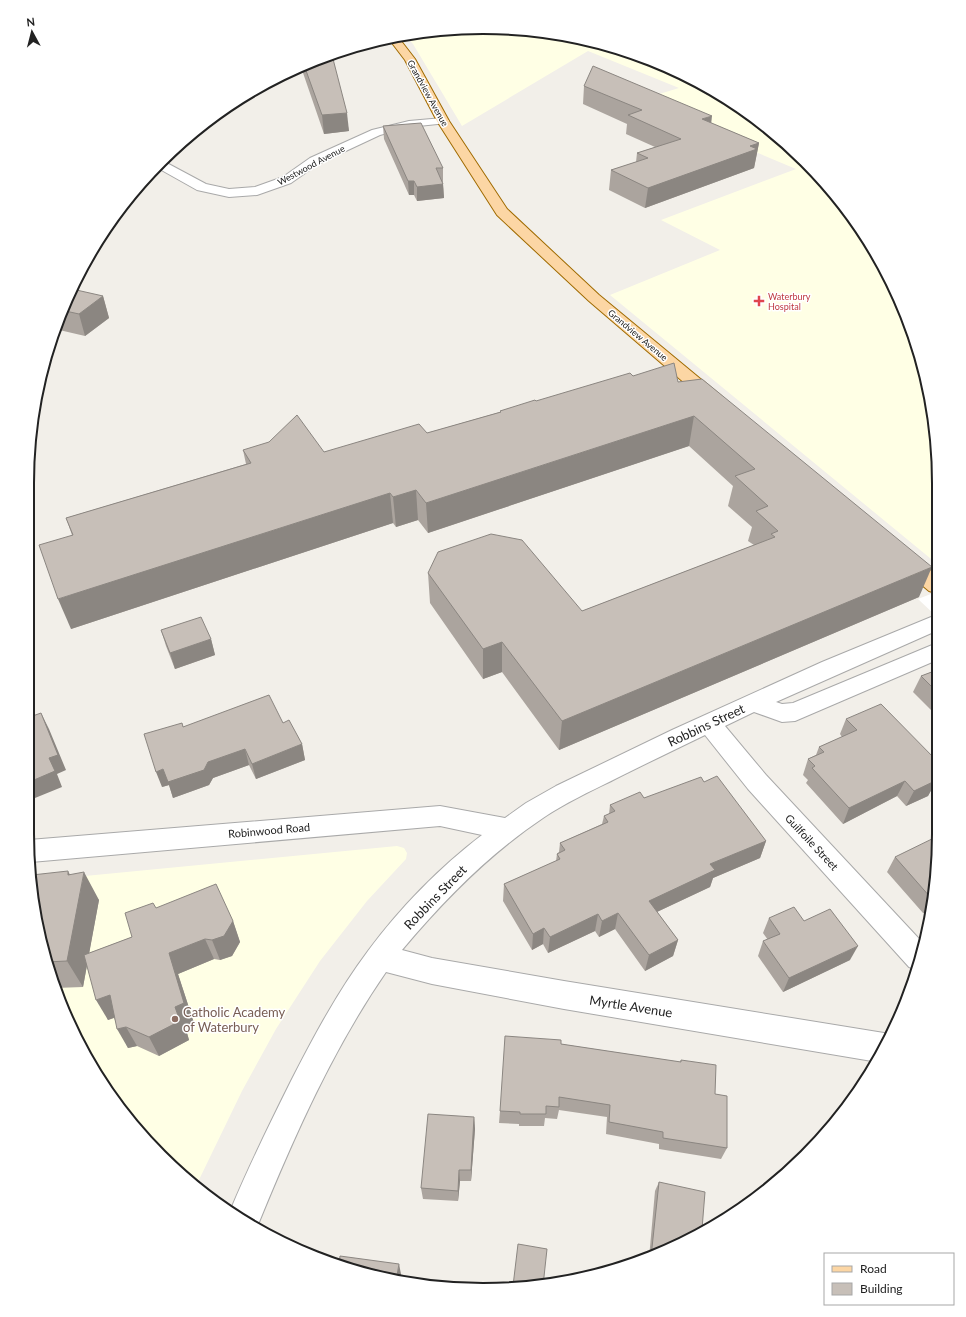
<svg xmlns="http://www.w3.org/2000/svg" width="966" height="1317" font-family="Lato,sans-serif">
  <style>
    .education { fill: #ffffe5 }
    .pier { fill: #fff }
    .lines { fill: none; stroke-linecap: round; stroke-linejoin: round }
    .minor-casing { stroke: #a9a9a9; stroke-width: 2 }
    .major-casing { stroke: #a06b00; stroke-width: 2 }
    .minor { fill: #fff; fill-rule: evenodd }
    .major { fill: #fcd6a4; fill-rule: evenodd }
    .wall { fill: #aba49e }
    .shaded-wall { fill: #8b8681 }
    .building { fill: #c7bfb8; stroke: #8b8681 }
    .health-dot { fill: #e0444e; stroke: #fff; stroke-width: 1.5 }
    .education-dot { fill: #8d6e63; stroke: #fff; stroke-width: 1.5 }
    .labels { text-anchor: middle; dominant-baseline: central; stroke-width: 3; stroke-linejoin: round; paint-order: stroke }
    .far-street-label { font-size: 9px; fill: #222; stroke: #fff }
    .far-health-label { font-size: 9px; fill: #be3a42; stroke: #fff; text-anchor: start }
    .street-label { font-size: 11px; fill: #222; stroke: #fff }
    .near-street-label { font-size: 13px; fill: #222; stroke: #fff }
    .near-education-label { font-size: 13px; fill: #785e54; stroke: #fff; text-anchor: start }
    .rim { fill: none; stroke: #222; stroke-width: 2 }
  </style>
  <rect width="100%" height="100%" fill="#f2efe9"/>
  <g class="education">
    <polygon points="453,28 542,31 629,51 711,88 783,140 845,205 904,308 935,423 936,563 610,295 720,250 661,220 796,169 725,139 646,98 679,88 588,51 462,126 413,44 406,36"/>
    <polygon points="397,846 404,848 407,853 406,859 367,901 320,961 276,1029 242,1091 196,1186 182,1177 104,1087 62,1009 43,952 33,881"/>
  </g>
  <polygon class="pier" points="936,592 936,616 918,599"/>
  <g class="lines">
    <g class="minor-casing">
      <g id="minor">
        <polygon points="443,118 447,119 449,121 447,123 409,127 380,135 318,164 291,183 257,195 229,197 197,190 156,167 163,161 206,184 229,189 255,187 283,177 310,158 372,130 409,121"/>
        <path d="M 936,615 L 936,631 L 776,702 L 782,704 L 793,703 L 937,643 L 937,660 L 795,721 L 782,722 L 754,712 L 725,726 L 766,775 L 922,942 L 917,970 L 909,967 L 748,789 L 705,735 C 674,750 643,765 613,780 C 589,792 565,803 543,818 C 489,854 444,900 402,950 L 432,958 L 564,981 L 884,1033 L 890,1036 L 878,1062 L 564,1009 L 432,984 L 386,972 C 332,1050 293,1139 257,1227 L 231,1209 C 249,1166 270,1123 291,1081 C 314,1036 338,991 368,951 C 400,908 440,867 482,835 L 440,826 L 31,862 L 29,840 L 440,806 L 505,818 L 526,803 L 556,786 L 672,730 L 822,662 Z"/>
      </g>
    </g>
    <g class="major-casing">
      <g id="major">
        <polygon points="398,37 415,59 449,121 507,209 599,295 721,396 723,400 721,404 715,405 709,404 589,301 497,215 437,121 405,60 389,39"/>
        <polygon points="905,553 912,555 936,575 936,593 929,591 898,565 895,560 898,555"/>
      </g>
    </g>
    <use href="#minor" class="minor"/>
    <use href="#major" class="major"/>
  </g>
  <g class="wall">
    <polygon points="332,55 349,131 324,134 301,67"/>
    <polygon points="584,86 711,123 759,143 754,168 645,208 609,190 611,170 636,162 637,153 655,147 626,134 627,124 583,104"/>
    <polygon points="383,126 443,168 443,182 442,182 443,184 444,198 417,201 414,195 409,195 384,139"/>
    <polygon points="103,296 109,318 85,336 55,329 62,308"/>
    <polygon points="633,376 678,382 919,597 559,750 502,672 483,679 430,603 428,573 582,611 754,545 748,541 752,527 728,506 733,486 689,446 428,533 418,520 396,527 393,523 71,629 72,535 66,518 246,464 243,450 324,452 427,433 500,412 500,411"/>
    <polygon points="161,630 211,639 215,655 175,669 166,646"/>
    <polygon points="937,670 937,716 913,692 921,676"/>
    <polygon points="846,719 937,761 937,782 936,784 934,785 928,796 906,806 897,796 843,824 806,783 808,780 803,775 808,759 816,755 819,747 842,737 840,734"/>
    <polygon points="283,723 302,744 305,760 256,779 249,765 213,778 209,785 173,798 169,785 162,787 183,727"/>
    <polygon points="704,782 766,841 760,858 713,878 710,887 657,912 678,940 673,956 645,971 615,929 599,937 595,931 548,953 543,944 532,950 503,901 504,884 556,861 557,854 559,852 560,843 602,824 604,816 609,814 610,805 644,798"/>
    <polygon points="895,857 938,864 929,911 928,911 923,913 887,872"/>
    <polygon points="69,874 99,900 89,953 132,937 156,908 233,921 240,942 232,956 220,960 214,959 178,974 194,1023 185,1026 189,1040 159,1056 137,1046 128,1048 114,1018 108,1020 87,965 83,987 55,988 43,952"/>
    <polygon points="769,918 804,921 850,960 783,992 758,956 763,941 768,940 763,933"/>
    <polygon points="561,1044 680,1062 681,1060 715,1094 727,1148 721,1159 659,1149 659,1144 606,1134 607,1117 559,1110 557,1119 545,1118 544,1126 519,1126 519,1124 499,1123 500,1111"/>
    <polygon points="474,1117 475,1129 471,1181 460,1181 458,1201 423,1199 421,1188"/>
    <polygon points="659,1182 702,1229 658,1255 649,1258 655,1191"/>
  </g>
  <g class="shaded-wall">
    <polygon points="347,113 349,131 324,134 322,115"/>
    <polygon points="712,116 710,134 702,119"/>
    <polygon points="759,143 754,168 645,208 648,188 750,146"/>
    <polygon points="408,181 414,181 414,195 409,195"/>
    <polygon points="443,184 444,198 417,201 417,187"/>
    <polygon points="103,296 109,318 85,336 79,314"/>
    <polygon points="694,416 689,446 428,533 426,503"/>
    <polygon points="416,490 418,520 396,527 393,497"/>
    <polygon points="390,493 393,523 71,629 58,599"/>
    <polygon points="932,567 919,597 559,750 562,721"/>
    <polygon points="211,639 215,655 175,669 170,653"/>
    <polygon points="502,642 502,672 483,679 483,649"/>
    <polygon points="41,713 49,729 66,770 57,774 62,787 35,798 30,788 27,789 27,780 49,758"/>
    <polygon points="302,744 305,760 256,779 252,764"/>
    <polygon points="245,749 249,765 213,778 209,785 173,798 169,785 162,787 156,772 163,769 208,762"/>
    <polygon points="937,772 937,782 936,784 934,785 928,796 906,806 914,791 931,775"/>
    <polygon points="905,781 897,796 843,824 849,808"/>
    <polygon points="766,841 760,858 713,878 710,887 646,917 649,901 710,864"/>
    <polygon points="68,871 80,894 84,872 99,900 83,987 67,961"/>
    <polygon points="931,901 929,909 928,911 923,913"/>
    <polygon points="618,913 615,929 599,937 602,921"/>
    <polygon points="598,914 595,931 548,953 550,937"/>
    <polygon points="233,921 240,942 232,956 220,960 212,940"/>
    <polygon points="544,928 543,944 532,950 533,934"/>
    <polygon points="205,939 214,959 178,974 194,1023 185,1026 189,1040 159,1056 149,1037 175,1007 169,953"/>
    <polygon points="678,940 673,956 645,971 649,955"/>
    <polygon points="858,946 850,960 783,992 789,978"/>
    <polygon points="110,995 121,1015 108,1020 96,1000"/>
    <polygon points="126,1027 137,1046 128,1048 117,1029"/>
    <polygon points="474,1117 475,1129 471,1181 471,1170"/>
    <polygon points="459,1170 460,1181 458,1201 458,1191"/>
    <polygon points="399,1264 401,1274 400,1281 396,1281"/>
  </g>
  <g class="building">
    <polygon points="332,55 347,113 322,115 304,65"/>
    <polygon points="593,66 712,116 702,119 759,143 750,146 757,149 648,188 611,170 648,158 637,153 681,139 628,115 642,110 584,86"/>
    <polygon points="421,123 443,168 436,168 443,184 417,187 414,181 408,181 383,126"/>
    <polygon points="72,289 103,296 79,314 61,310"/>
    <polygon points="674,363 678,382 702,379 932,567 562,721 502,642 483,649 428,573 438,552 491,534 522,540 582,611 775,537 771,534 778,531 756,511 768,506 735,476 755,469 694,416 426,503 416,490 393,497 390,493 58,599 39,545 73,535 66,518 251,463 243,450 269,442 297,415 324,452 419,424 427,433 501,412 500,411 535,400 536,401 630,373 633,376"/>
    <polygon points="201,617 211,639 170,653 161,630"/>
    <polygon points="937,670 937,692 921,676"/>
    <polygon points="269,695 283,723 289,720 302,744 252,764 245,749 208,762 204,770 168,782 163,769 156,772 144,734 182,723 183,727"/>
    <polygon points="881,704 937,761 937,772 931,775 937,780 914,791 905,781 849,808 812,768 815,766 808,759 824,752 819,747 857,730 846,719"/>
    <polygon points="41,713 58,755 49,758 55,771 27,783 27,718"/>
    <polygon points="717,776 766,841 710,864 715,870 649,901 678,940 649,955 618,913 602,921 598,914 550,937 544,928 533,934 504,884 560,859 557,854 565,850 560,843 608,822 604,816 615,811 610,805 640,792 644,798 701,777 704,782"/>
    <polygon points="938,836 938,864 931,898 895,857"/>
    <polygon points="68,871 68,875 84,872 67,961 46,962 43,952 32,875"/>
    <polygon points="216,884 233,921 224,936 212,940 205,939 169,953 184,1003 175,1007 180,1021 149,1037 126,1027 117,1029 110,995 96,1000 84,955 132,937 125,913 153,903 156,908"/>
    <polygon points="794,907 804,921 830,909 858,946 789,978 763,941 780,934 769,918"/>
    <polygon points="505,1036 561,1040 561,1044 681,1062 681,1060 716,1065 715,1094 727,1096 727,1148 663,1138 663,1132 609,1122 610,1105 559,1097 559,1107 546,1106 546,1114 520,1114 520,1112 500,1111"/>
    <polygon points="428,1114 474,1117 471,1170 459,1170 458,1191 421,1188"/>
    <polygon points="659,1182 705,1192 702,1229 682,1241 674,1240 674,1246 658,1255 651,1257"/>
    <polygon points="518,1244 547,1249 543,1286 513,1286"/>
    <polygon points="340,1256 399,1264 396,1281 365,1274 339,1265"/>
  </g>
  <path class="health-dot" d="M757 295h4v4h4v4h-4v4h-4v-4h-4v-4h4z"/>
  <circle class="education-dot" cx="175" cy="1019" r="4"/>
  <g class="labels">
    <g class="far-street-label">
      <text transform="translate(428 93) rotate(61)">Grandview Avenue</text>
      <text transform="translate(311 165) rotate(-28)">Westwood Avenue</text>
      <text transform="translate(638 335) rotate(40)">Grandview Avenue</text>
    </g>
    <g class="far-health-label">
      <text x="768" y="296">Waterbury<tspan x="768" dy="10">Hospital</tspan></text>
    </g>
    <g class="street-label">
      <text transform="translate(269 830) rotate(-5)">Robinwood Road</text>
      <text transform="translate(812 842) rotate(47)">Guilfoile Street</text>
    </g>
    <g class="near-street-label">
      <text transform="translate(706 725) rotate(-25)">Robbins Street</text>
      <text transform="translate(435 897) rotate(-46)">Robbins Street</text>
      <text transform="translate(631 1006) rotate(9)">Myrtle Avenue</text>
    </g>
    <g class="near-education-label">
      <text x="183" y="1012">Catholic Academy<tspan x="183" dy="15">of Waterbury</tspan></text>
    </g>
  </g>
  <path d="M0 0H966V1317H0ZM483 34H483A449 449 0 0 1 932 483V834A449 449 0 0 1 483 1283H483A449 449 0 0 1 34 834V483A449 449 0 0 1 483 34Z" fill="#fff" fill-rule="evenodd"/>
  <path class="rim" d="M483 34H483A449 449 0 0 1 932 483V834A449 449 0 0 1 483 1283H483A449 449 0 0 1 34 834V483A449 449 0 0 1 483 34Z"/>
  <rect x="824" y="1253" width="130" height="52" fill="#ffffff" stroke="#a7a7a7"/>
  <rect x="832" y="1266" width="20" height="6" fill="#fcd6a4" stroke="#a7a7a7"/>
  <text x="860" y="1273" font-size="12" fill="#222222">Road</text>
  <rect x="832" y="1283" width="20" height="12" fill="#c7bfb8" stroke="#a7a7a7"/>
  <text x="860" y="1293" font-size="12" fill="#222222">Building</text>
  <g transform="translate(32 32) rotate(353)" stroke="#ffffff" stroke-width="3" paint-order="stroke">
  <path d="M0-3L7 15L0 10L-7 15Z" fill="#222222"/>
  <text y="-6" font-size="11" font-weight="bold" text-anchor="middle" fill="#222222">N</text>
  </g>
</svg>
